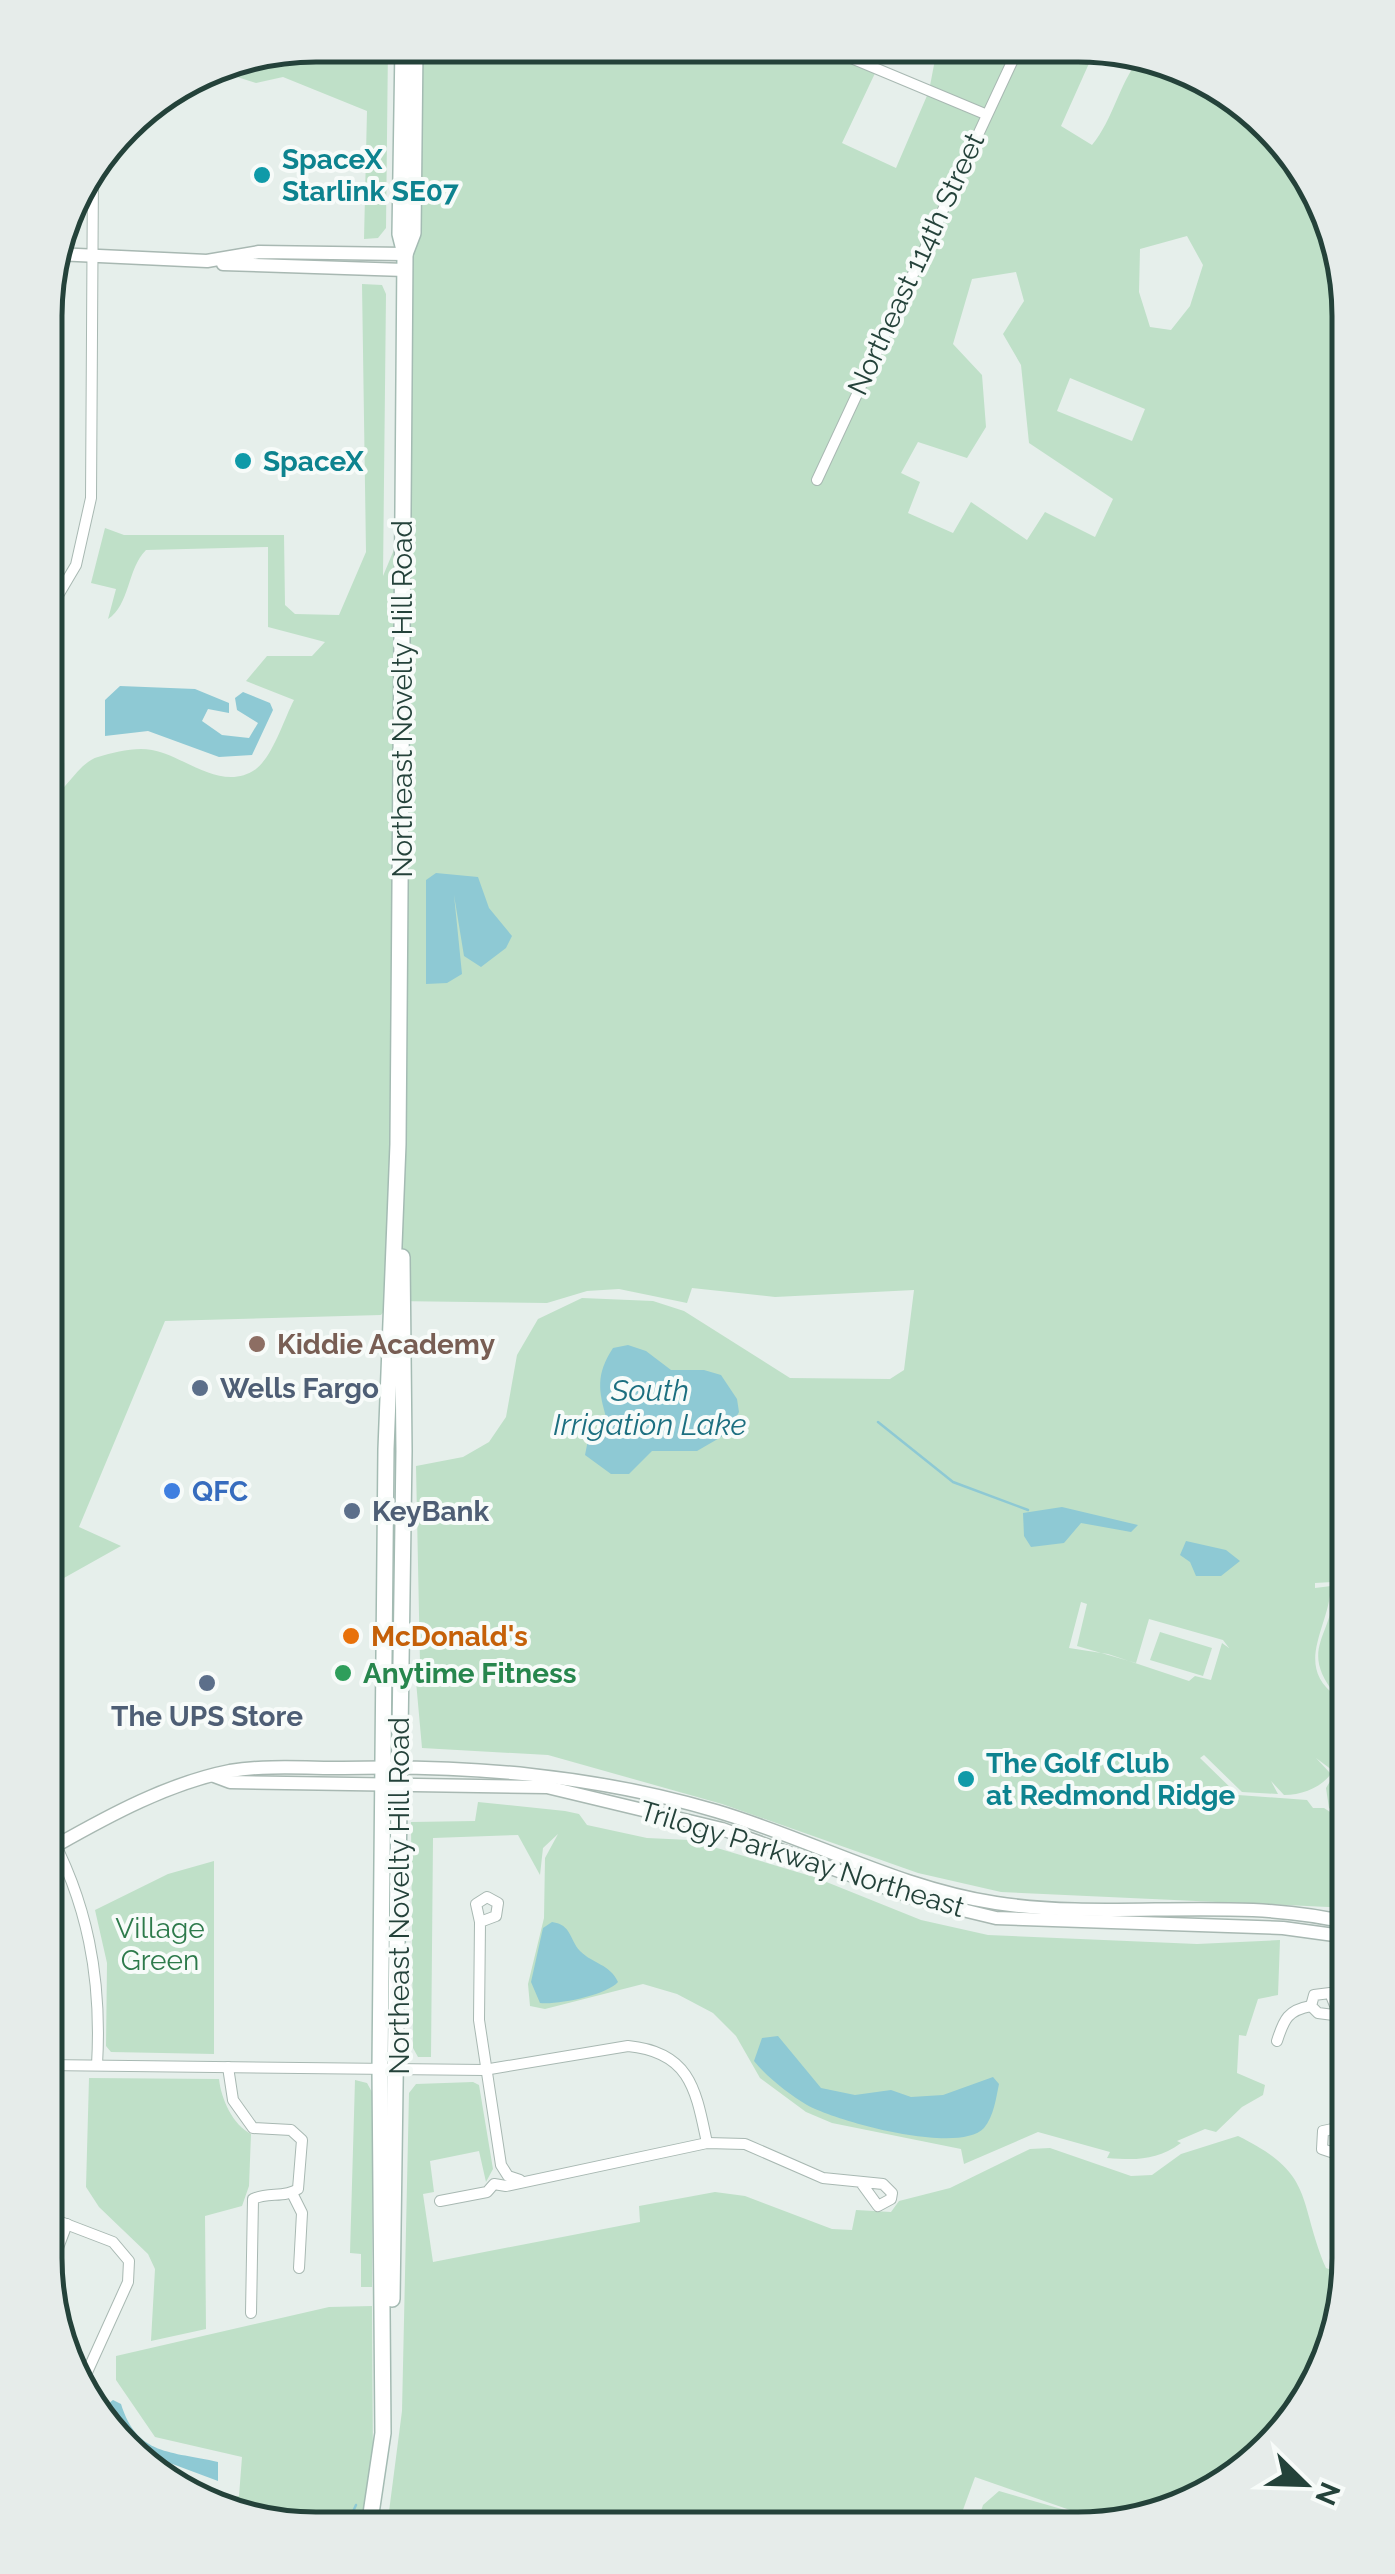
<svg xmlns="http://www.w3.org/2000/svg" width="1395" height="2574" font-family="Raleway,sans-serif">
  <style>
    .green { fill: #bfe0c8; fill-rule: evenodd }
    .water { fill: #8ec9d4 }
    .lines { fill: none; stroke-linecap: round; stroke-linejoin: round }
    .stream { stroke: #8ec9d4; stroke-width: 2.5 }
    .minor-casing { stroke: #a8b8b2; stroke-width: 12 }
    .tertiary-casing { stroke: #a8b8b2; stroke-width: 15 }
    .secondary-casing { stroke: #a4bbb3; stroke-width: 18 }
    .minor { stroke: #fff; stroke-width: 10 }
    .tertiary { stroke: #fff; stroke-width: 12 }
    .secondary { stroke: #fff; stroke-width: 15 }
    .culture-dot { fill: #0f9aa8; stroke: #f7fbf9; stroke-width: 4 }
    .education-dot { fill: #8d6e63; stroke: #f7fbf9; stroke-width: 4 }
    .service-dot { fill: #5c6f8a; stroke: #f7fbf9; stroke-width: 4 }
    .shop-dot { fill: #3f7fe0; stroke: #f7fbf9; stroke-width: 4 }
    .food-dot { fill: #e8710a; stroke: #f7fbf9; stroke-width: 4 }
    .leisure-dot { fill: #2e9e5b; stroke: #f7fbf9; stroke-width: 4 }
    .labels { text-anchor: middle; dominant-baseline: central; stroke-width: 8; stroke-linejoin: round; paint-order: stroke }
    .culture-label { font-size: 28px; font-weight: bold; fill: #0d838f; stroke: #f7fbf9; text-anchor: start }
    .street-label { font-size: 28px; fill: #24423a; stroke: #f7fbf9 }
    .education-label { font-size: 28px; font-weight: bold; fill: #785e54; stroke: #f7fbf9; text-anchor: start }
    .service-label { font-size: 28px; font-weight: bold; fill: #4e5e75; stroke: #f7fbf9; text-anchor: start }
    .shop-label { font-size: 28px; font-weight: bold; fill: #366cbe; stroke: #f7fbf9; text-anchor: start }
    .food-label { font-size: 28px; font-weight: bold; fill: #c56008; stroke: #f7fbf9; text-anchor: start }
    .leisure-label { font-size: 28px; font-weight: bold; fill: #27864d; stroke: #f7fbf9; text-anchor: start }
    .park-label { font-size: 28px; fill: #2d7a4b; stroke: #f7fbf9 }
    .water-label { font-size: 30px; font-style: italic; fill: #1c6f80; stroke: #f7fbf9 }
    .rim { fill: none; stroke: #24423a; stroke-width: 5 }
  </style>
  <rect width="100%" height="100%" fill="#e6efeb"/>
  <g class="green">
    <polygon points="317,45 388,45 386,228 378,238 364,239 367,111 283,77 256,83 218,71 181,96 159,99 213,65"/>
    <path d="M 415,46 L 827,48 L 877,69 L 842,143 L 896,168 L 929,91 L 937,49 L 1095,50 L 1061,126 L 1092,145 C 1114,118 1118,86 1139,59 L 1131,50 L 1257,112 L 1335,229 L 1350,317 L 1350,1581 L 1315,1583 L 1315,1588 L 1331,1586 C 1329,1629 1293,1665 1337,1697 C 1297,1648 1333,1638 1335,1586 L 1350,1587 L 1350,1710 L 1341,1702 L 1349,1716 L 1350,1737 L 1343,1738 L 1347,1744 L 1332,1770 L 1316,1758 L 1331,1774 C 1320,1788 1302,1795 1284,1795 L 1271,1781 L 1278,1794 L 1242,1792 L 1204,1755 L 1200,1758 L 1238,1795 L 1307,1800 L 1313,1808 L 1324,1808 L 1350,1825 L 1349,1908 L 1001,1892 L 918,1873 L 722,1804 L 548,1755 L 422,1748 L 414,1659 L 420,1663 L 416,1466 L 463,1457 L 489,1442 L 506,1417 L 517,1355 L 538,1319 L 582,1298 L 653,1301 L 684,1311 L 790,1378 L 890,1379 L 904,1370 L 914,1290 L 775,1297 L 692,1288 L 687,1303 L 619,1289 L 587,1291 L 547,1303 L 392,1301 L 381,1315 L 165,1321 L 79,1527 L 121,1546 L 55,1583 L 46,1605 L 47,803 C 65,792 79,762 98,757 C 115,752 135,747 152,750 C 185,756 222,793 256,769 C 273,756 284,719 294,700 L 246,681 L 267,656 L 312,656 L 325,642 L 268,627 L 268,547 L 146,550 C 127,569 130,605 108,619 L 116,589 L 91,583 L 105,528 L 124,535 L 284,535 L 285,605 L 295,614 L 339,615 L 366,552 L 362,284 L 382,285 L 386,294 L 383,576 L 403,528 ZM 1187,236 L 1203,265 L 1190,306 L 1171,330 L 1150,327 L 1139,292 L 1140,249 ZM 1016,272 L 1024,301 L 1003,334 L 1021,365 L 1029,443 L 1113,499 L 1095,537 L 1045,512 L 1027,540 L 971,502 L 953,533 L 908,513 L 920,482 L 901,473 L 918,442 L 967,458 L 986,427 L 982,375 L 953,344 L 972,279 ZM 1070,378 L 1145,409 L 1132,441 L 1057,411 ZM 1081,1602 L 1087,1604 L 1077,1646 L 1136,1663 L 1149,1619 L 1223,1640 L 1229,1648 L 1222,1643 L 1211,1680 L 1195,1676 L 1189,1681 L 1108,1654 L 1069,1648 Z"/>
    <polygon points="1160,1632 1212,1648 1203,1676 1150,1660"/>
    <polygon points="1350,1749 1350,1820 1329,1808 1326,1788"/>
    <path d="M 478,1802 L 565,1811 L 579,1814 L 587,1825 L 647,1838 L 690,1840 L 814,1877 L 921,1920 L 988,1935 L 1197,1944 L 1280,1940 L 1278,1995 L 1258,1999 L 1246,2036 L 1239,2035 L 1237,2073 L 1265,2085 L 1263,2095 L 1242,2107 L 1216,2132 L 1205,2129 L 1177,2141 L 1181,2143 C 1156,2161 1136,2160 1107,2158 L 1110,2152 L 1038,2132 L 964,2164 L 961,2149 L 832,2123 L 806,2112 L 760,2078 L 736,2036 L 713,2013 L 677,1994 L 643,1984 L 545,2009 L 530,2006 L 528,1984 L 544,1918 L 545,1858 L 558,1834 L 543,1848 L 540,1875 L 518,1835 L 433,1838 L 431,2057 L 418,2057 L 413,2048 L 411,1822 L 475,1821 Z"/>
    <polygon points="214,1861 214,2054 111,2052 106,2046 107,1963 95,1910 168,1874"/>
    <path d="M 89,2078 L 219,2079 C 221,2099 233,2125 251,2134 L 249,2186 L 242,2206 L 205,2216 L 206,2329 L 151,2341 L 155,2269 L 148,2254 L 99,2207 L 86,2187 Z"/>
    <polygon points="355,2080 367,2083 373,2094 372,2287 361,2287 361,2254 350,2253"/>
    <path d="M 473,2082 L 479,2085 L 493,2169 L 486,2182 L 479,2151 L 430,2161 L 434,2192 L 423,2194 L 433,2262 L 640,2222 L 639,2206 L 715,2192 L 745,2196 L 832,2229 L 852,2230 L 856,2210 L 891,2212 L 899,2201 L 950,2188 L 1030,2149 L 1050,2148 L 1131,2176 L 1152,2175 L 1181,2154 L 1238,2136 C 1316,2174 1297,2199 1326,2268 L 1349,2276 L 1294,2423 L 1166,2514 L 1078,2529 L 975,2529 L 983,2505 L 999,2491 L 1093,2518 L 975,2477 L 956,2529 L 387,2527 L 402,2411 L 409,2093 L 416,2084 Z"/>
    <polygon points="372,2306 373,2464 363,2527 280,2527 151,2473 141,2459 228,2497 239,2496 242,2457 155,2437 116,2380 116,2356 329,2307"/>
  </g>
  <g class="water">
    <polygon points="120,686 195,689 229,703 229,713 208,709 202,721 222,735 249,738 258,723 237,710 235,698 243,692 270,703 273,710 252,755 219,757 148,731 105,736 105,700"/>
    <polygon points="436,873 478,877 489,908 512,936 506,948 481,967 464,956 454,895 462,974 447,983 426,984 426,880"/>
    <path d="M 628,1345 L 646,1351 L 671,1370 L 704,1370 L 721,1375 L 737,1399 L 739,1412 L 728,1433 L 697,1451 L 652,1451 L 629,1474 L 611,1474 L 585,1455 L 588,1440 L 607,1420 C 598,1390 596,1374 613,1348 Z"/>
    <polygon points="1062,1507 1138,1525 1131,1532 1081,1523 1064,1543 1031,1547 1024,1536 1023,1513"/>
    <polygon points="1186,1541 1226,1550 1240,1561 1221,1576 1196,1576 1190,1562 1180,1555"/>
    <path d="M 552,1922 C 572,1925 569,1939 580,1951 C 593,1964 610,1964 618,1982 C 607,1995 558,2005 540,2003 L 531,1982 L 543,1928 Z"/>
    <path d="M 778,2036 L 821,2088 L 855,2095 L 891,2090 L 911,2097 L 943,2095 L 993,2077 L 999,2084 C 996,2098 994,2116 984,2128 C 959,2155 838,2122 807,2105 C 789,2094 767,2077 754,2061 L 762,2038 Z"/>
    <path d="M 113,2400 L 121,2404 C 137,2456 171,2451 218,2462 L 218,2481 L 135,2450 L 104,2407 Z"/>
  </g>
  <g class="lines">
    <g class="stream">
      <polyline points="878,1422 953,1482 1028,1510"/>
      <polyline points="346,2527 356,2505"/>
    </g>
    <g class="minor-casing">
      <g id="minor">
        <polyline points="827,48 985,114"/>
        <polyline points="817,480 1018,49"/>
        <polyline points="47,614 76,565 91,498 93,170"/>
        <path d="M 45,1825 C 88,1901 102,1979 97,2065"/>
        <polyline points="480,1922 476,1904 487,1897 498,1903 496,1916 480,1922 479,2020 501,2165 508,2176 520,2180"/>
        <polyline points="1338,2013 1330,1993 1314,1995 1311,2006 1318,2013 1349,2017"/>
        <path d="M 1277,2041 C 1284,2019 1288,2010 1311,2006"/>
        <path d="M 45,2065 L 484,2070 L 628,2046 C 691,2052 696,2091 707,2143"/>
        <path d="M 228,2067 L 233,2100 L 253,2128 L 291,2130 L 302,2140 L 298,2189 C 285,2198 268,2192 253,2199 L 251,2313"/>
        <polyline points="1342,2127 1323,2131 1322,2149 1334,2153 1339,2148 1349,2102"/>
        <polyline points="292,2193 302,2213 299,2268"/>
        <polyline points="440,2201 487,2192 494,2184 506,2186 707,2143 745,2144 823,2178 883,2184 892,2193 891,2199 878,2206 862,2184"/>
        <polyline points="45,2216 113,2242 129,2261 128,2282 84,2379"/>
        <polyline points="48,2274 67,2224"/>
      </g>
    </g>
    <g class="tertiary-casing">
      <g id="tertiary">
        <polyline points="56,254 207,261 259,252 405,254"/>
        <polyline points="223,264 405,270"/>
        <polyline points="214,1776 230,1782 547,1787 722,1829 917,1899 996,1918 1283,1928 1349,1937"/>
        <path d="M 57,1845 C 110,1815 169,1783 230,1771 C 266,1765 306,1768 343,1768 C 471,1765 593,1775 716,1811 C 811,1839 898,1888 996,1903 C 1112,1921 1235,1895 1349,1923"/>
      </g>
    </g>
    <g class="secondary-casing">
      <g id="secondary">
        <polyline points="405,254 413,233 415,46"/>
        <polyline points="392,2299 404,1451 402,1257"/>
        <polyline points="369,2527 383,2433 380,2069 386,1449 398,1144 405,254 400,234 403,46"/>
      </g>
    </g>
    <use href="#minor" class="minor"/>
    <use href="#tertiary" class="tertiary"/>
    <use href="#secondary" class="secondary"/>
  </g>
  <g class="culture-dot">
    <circle cx="262" cy="175" r="10"/>
    <circle cx="243" cy="461" r="10"/>
    <circle cx="966" cy="1779" r="10"/>
  </g>
  <circle class="education-dot" cx="257" cy="1344" r="10"/>
  <g class="service-dot">
    <circle cx="200" cy="1388" r="10"/>
    <circle cx="352" cy="1511" r="10"/>
    <circle cx="207" cy="1683" r="10"/>
  </g>
  <circle class="shop-dot" cx="172" cy="1491" r="10"/>
  <circle class="food-dot" cx="351" cy="1636" r="10"/>
  <circle class="leisure-dot" cx="343" cy="1673" r="10"/>
  <g class="labels">
    <g class="culture-label">
      <text x="282" y="159">SpaceX<tspan x="282" dy="32">Starlink SE07</tspan></text>
      <text x="263" y="461">SpaceX</text>
      <text x="986" y="1763">The Golf Club<tspan x="986" dy="32">at Redmond Ridge</tspan></text>
    </g>
    <g class="street-label">
      <text transform="translate(916 264) rotate(-65)">Northeast 114th Street</text>
      <text transform="translate(402 699) rotate(-90)">Northeast Novelty Hill Road</text>
      <text transform="translate(802 1859) rotate(17)">Trilogy Parkway Northeast</text>
      <text transform="translate(399 1896) rotate(-90)">Northeast Novelty Hill Road</text>
    </g>
    <g class="education-label">
      <text x="277" y="1344">Kiddie Academy</text>
    </g>
    <g class="service-label">
      <text x="220" y="1388">Wells Fargo</text>
      <text x="372" y="1511">KeyBank</text>
      <text x="207" y="1716" text-anchor="middle">The UPS Store</text>
    </g>
    <g class="shop-label">
      <text x="192" y="1491">QFC</text>
    </g>
    <g class="food-label">
      <text x="371" y="1636">McDonald's</text>
    </g>
    <g class="leisure-label">
      <text x="363" y="1673">Anytime Fitness</text>
    </g>
    <g class="park-label">
      <text x="160" y="1928">Village<tspan x="160" dy="32">Green</tspan></text>
    </g>
    <g class="water-label">
      <text x="650" y="1390">South<tspan x="650" dy="34">Irrigation Lake</tspan></text>
    </g>
  </g>
  <path d="M0 0H1395V2574H0ZM316 62H1078A254 254 0 0 1 1332 316V2258A254 254 0 0 1 1078 2512H316A254 254 0 0 1 62 2258V316A254 254 0 0 1 316 62Z" fill="#e6ecea" fill-rule="evenodd"/>
  <path class="rim" d="M316 62H1078A254 254 0 0 1 1332 316V2258A254 254 0 0 1 1078 2512H316A254 254 0 0 1 62 2258V316A254 254 0 0 1 316 62Z"/>
  <g transform="translate(1305 2484) rotate(113)" stroke="#f7fbf9" stroke-width="8" paint-order="stroke">
  <path d="M0-8L18 38L0 25L-18 38Z" fill="#24423a"/>
  <text y="-15" font-size="28" font-weight="bold" text-anchor="middle" fill="#24423a">N</text>
  </g>
</svg>
